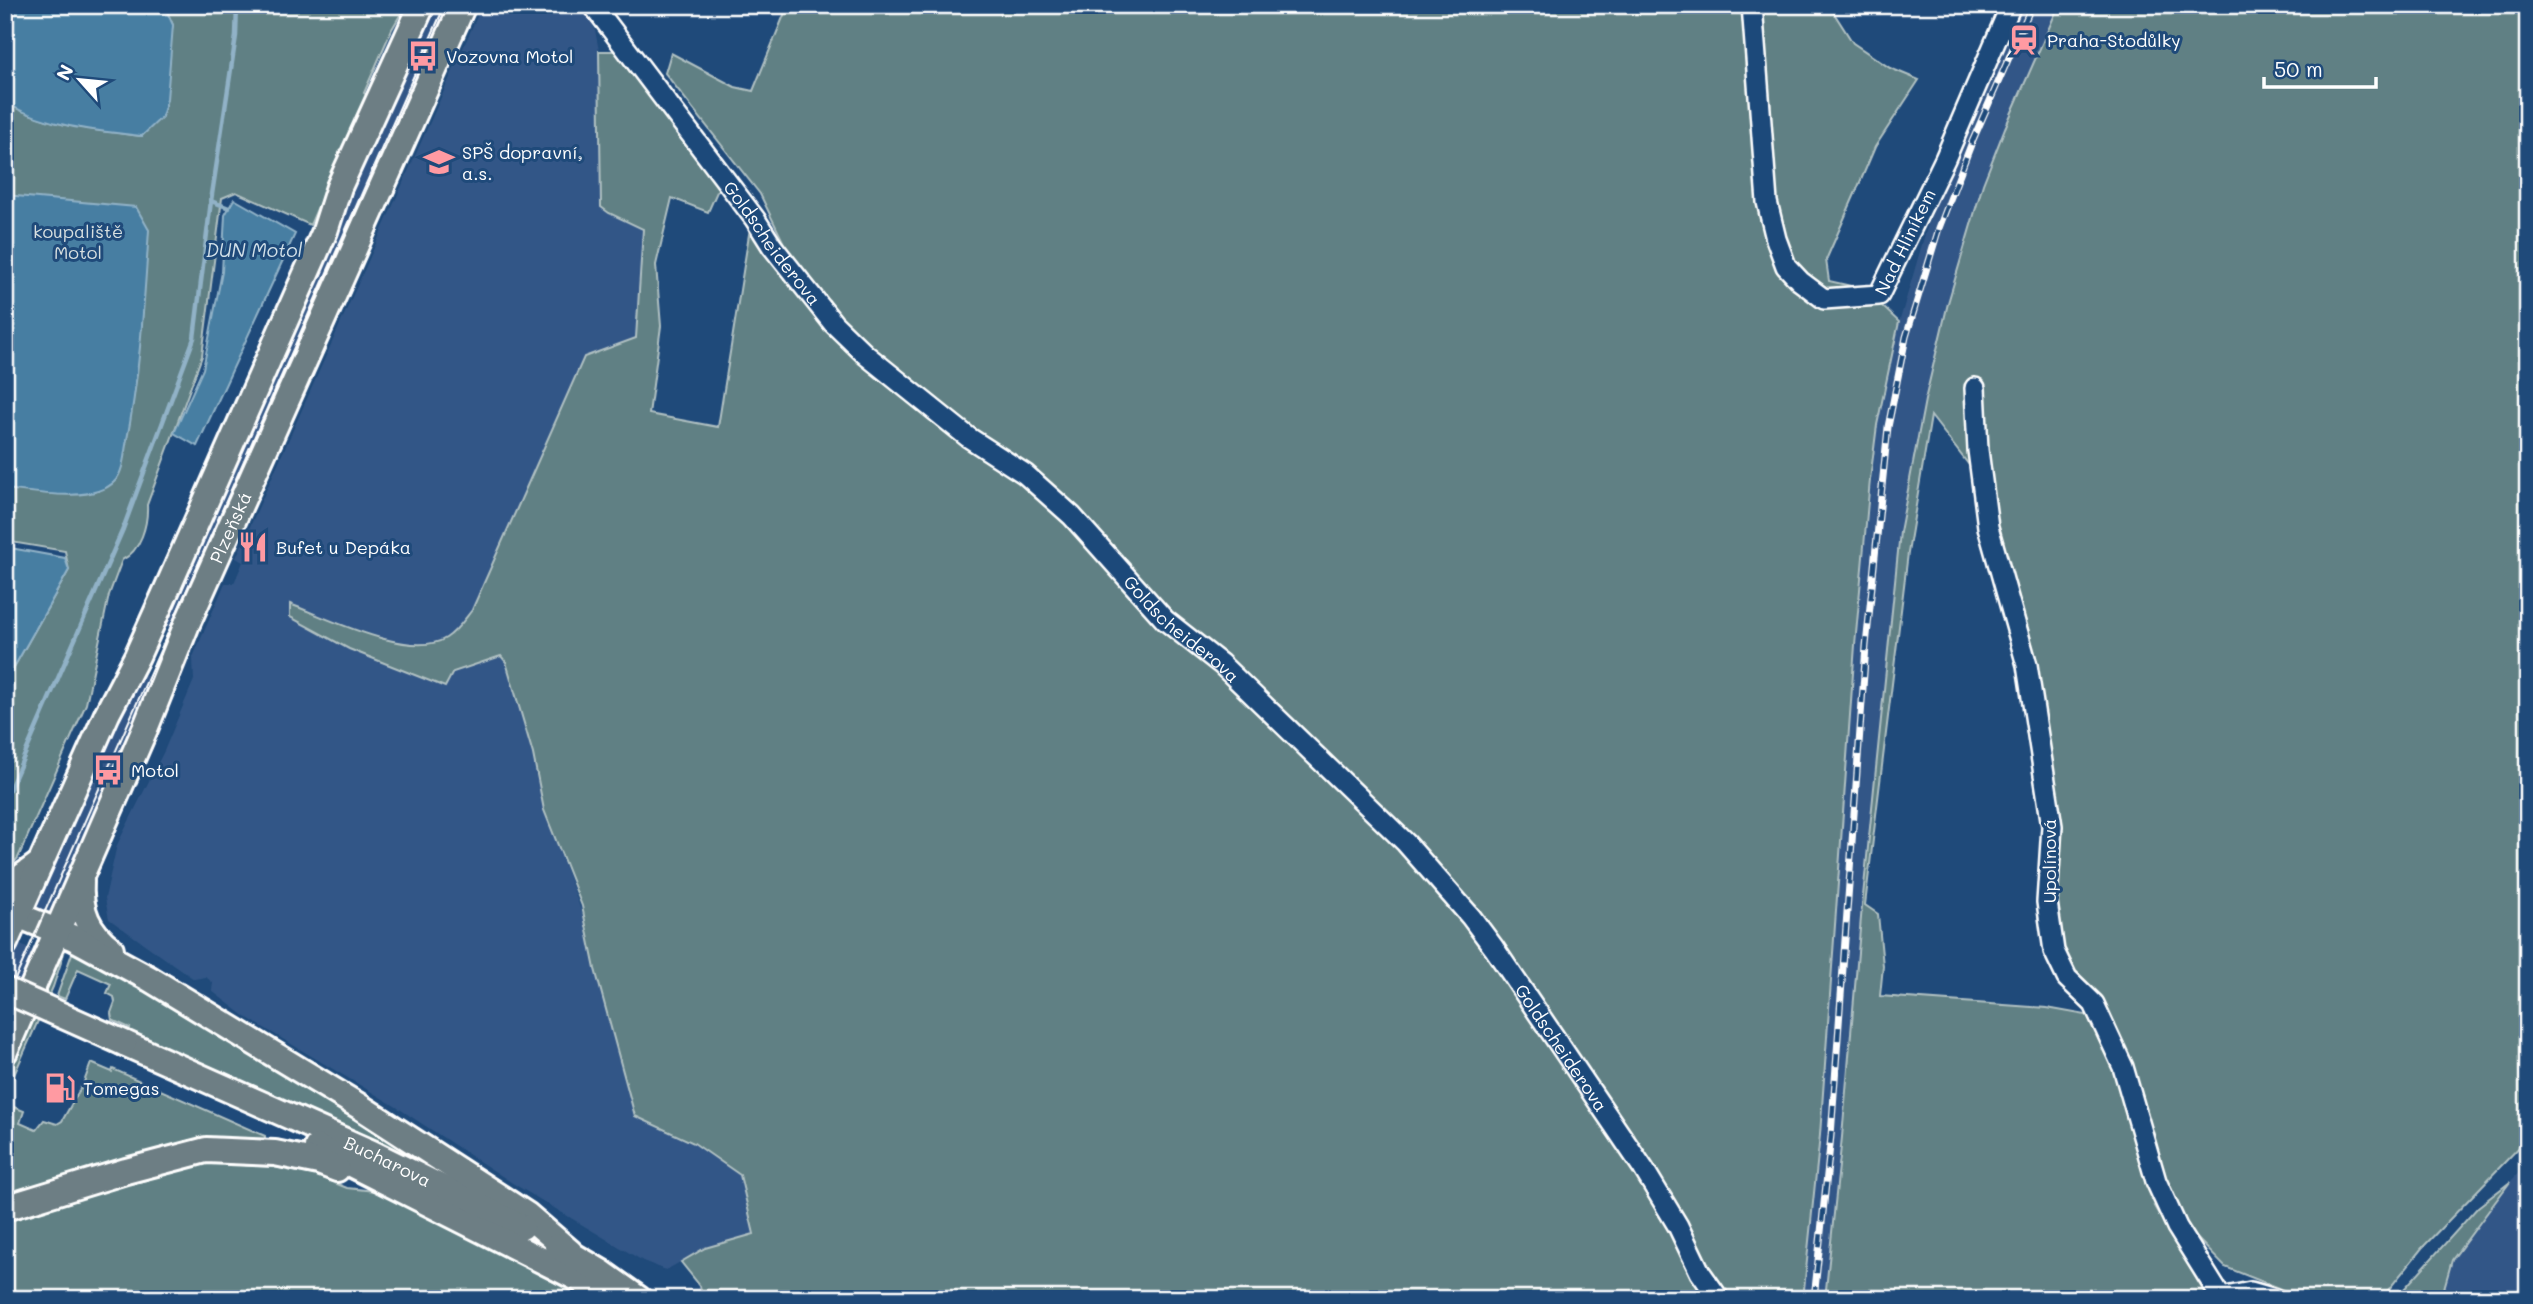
<svg xmlns="http://www.w3.org/2000/svg" width="2533" height="1304" font-family="Mali,sans-serif">
  <style>
    .built { fill: #335787 }
    .green { fill: #608084; stroke: #b0c0c2; stroke-width: 2; fill-rule: evenodd }
    .water { fill: #477ea2; stroke: #91b2c7; stroke-width: 2 }
    .lines { fill: none; stroke-linecap: round; stroke-linejoin: round }
    .stream { stroke: #91b2c7; stroke-width: 4.5 }
    .minor-casing { stroke: #fff; stroke-width: 24 }
    .major-casing { stroke: #fff; stroke-width: 30 }
    .minor { stroke: #1f4a7a; stroke-width: 19 }
    .major { stroke: #6d7e84; stroke-width: 24 }
    .tram { stroke: #fff; stroke-width: 2 }
    .rail-casing { stroke: #fff; stroke-width: 7 }
    .rail { stroke: #1f4a7a; stroke-width: 4.5; stroke-dasharray: 13; stroke-linecap: butt }
    .major-bridge-casing { stroke: #fff; stroke-width: 30; stroke-linecap: butt }
    .major-bridge { stroke: #6d7e84; stroke-width: 24 }
    .labels { text-anchor: middle; dominant-baseline: central; stroke-width: 6; stroke-linejoin: round; paint-order: stroke }
    .poi-label { font-size: 18px; fill: #fff; stroke: #1f4a7a; text-anchor: start }
    .park-label { font-size: 18px; fill: #d7dfe0; stroke: #1f4a7a }
    .street-label { font-size: 18px; fill: #fff; stroke: #1f4a7a }
    .water-label { font-size: 19px; font-style: italic; fill: #d1dfe8; stroke: #1f4a7a }
  </style>
  <rect width="100%" height="100%" fill="#1f4a7a"/>
  <filter id="ink" filterUnits="userSpaceOnUse"><feTurbulence type="fractalNoise" baseFrequency=".0143" numOctaves="2"/><feDisplacementMap in="SourceGraphic" scale="14" xChannelSelector="R" yChannelSelector="G"/><feConvolveMatrix kernelMatrix="1 2 1 2 8 2 1 2 1" color-interpolation-filters="sRGB"/></filter>
  <g filter="url(#ink)">
    <g class="built">
      <polygon points="430,5 455,5 173,630 162,624"/>
      <polygon points="506,5 583,5 595,30 599,51 601,207 609,213 643,229 636,338 472,610 459,627 445,639 428,644 412,645 393,642 350,627 290,617 349,649 445,687 453,672 501,656 506,662 533,754 544,810 585,921 679,1135 694,1143 740,1175 754,1234 705,1248 666,1270 643,1261 514,1184 395,1106 246,1017 212,991 213,983 206,977 194,979 109,919 105,898 117,845 164,751 194,680 193,657 225,583 234,583 243,562 236,558 480,10 501,16"/>
      <polygon points="2023,5 2059,5 2005,128 1983,184 1948,303 1925,400 1900,532 1862,906 1842,1137 1825,1299 1803,1299 1820,1135 1855,645 1877,425 1897,330 1928,224 1942,185"/>
      <polygon points="140,673 155,680 52,919 29,908 97,755"/>
      <polygon points="18,944 32,950 32,953 5,1017 5,967 15,945"/>
      <polygon points="2528,1163 2528,1299 2441,1299 2452,1260 2510,1182"/>
    </g>
    <g class="green">
      <path d="M 164,5 L 406,5 L 392,29 L 364,93 L 367,95 L 310,225 L 236,192 L 222,198 L 202,356 L 147,505 C 148,524 141,551 122,560 L 109,595 L 86,704 L 18,858 L 5,873 L 5,683 L 69,570 L 65,551 L 5,541 L 5,102 C 47,127 95,130 142,136 L 173,25 Z"/>
      <path d="M 788,5 L 1878,5 L 1832,10 L 1853,43 L 1890,68 L 1919,80 L 1875,147 L 1858,187 L 1826,260 L 1829,281 L 1864,289 L 1899,322 L 1877,425 L 1870,480 L 1855,645 L 1820,1135 L 1803,1299 L 703,1299 L 700,1286 L 681,1262 L 705,1248 L 754,1234 L 740,1175 L 694,1143 L 635,1116 L 595,969 L 582,906 L 544,810 L 533,754 L 506,662 L 501,656 L 453,672 L 445,687 L 349,649 L 290,617 L 290,604 C 327,618 411,660 446,638 C 457,631 464,620 472,610 L 584,357 L 636,338 L 643,229 L 609,213 L 601,207 L 599,51 L 615,51 L 720,185 L 708,212 L 672,198 L 656,265 L 661,326 L 649,414 L 718,427 L 750,228 L 795,266 L 760,194 L 665,73 L 671,53 L 735,87 L 753,91 Z"/>
      <path d="M 2059,5 L 2528,5 L 2528,1138 L 2422,1248 L 2381,1299 L 2318,1299 L 2291,1293 L 2225,1267 L 2192,1233 L 2168,1202 L 2154,1206 L 2208,1299 L 1825,1299 L 1842,1137 L 1862,906 L 1900,532 L 1925,400 L 1948,303 L 1983,184 L 2005,128 ZM 1931,416 L 1972,469 L 2029,714 L 2045,814 L 2063,983 L 2094,1014 L 2091,1016 L 2047,1008 L 1880,996 L 1883,966 L 1878,914 L 1865,905 L 1908,553 Z"/>
      <polygon points="68,941 53,987 10,1084 6,1072 65,942"/>
      <polygon points="75,945 106,969 359,1115 465,1186 128,1034 130,1028 112,1020 111,1013 115,1002 114,997 107,993 111,984 78,969 65,999 57,996"/>
      <polygon points="91,1063 112,1072 113,1069 265,1136 265,1139 224,1138 175,1144 5,1198 5,1115 9,1105 24,1111 20,1123 36,1130 44,1120 57,1124 62,1121 84,1082"/>
      <polygon points="207,1163 274,1167 315,1175 347,1188 375,1191 497,1251 585,1299 5,1299 5,1222 129,1183"/>
      <polygon points="2510,1182 2452,1260 2441,1299 2395,1299 2478,1207"/>
    </g>
    <g class="water">
      <path d="M 5,5 L 164,5 L 173,25 L 167,99 L 162,117 L 142,136 C 96,131 49,127 8,104 L 5,102 Z"/>
      <path d="M 5,195 L 136,207 L 149,230 C 144,302 140,374 126,445 C 124,456 123,472 115,481 C 94,504 33,492 5,489 Z"/>
      <polygon points="234,199 295,234 197,446 174,433 203,369 222,272 225,215"/>
      <polygon points="5,547 65,558 69,570 5,683"/>
    </g>
    <g class="lines">
      <g class="stream">
        <polyline points="211,201 229,208"/>
        <polyline points="5,800 123,529 194,338 211,201 236,36 237,5"/>
      </g>
      <g class="minor-casing">
        <g id="minor">
          <path id="s1" d="M 593,5 L 755,219 L 772,246 L 833,323 L 866,355 L 968,437 L 1025,474 L 1072,516 L 1165,620 L 1221,664 L 1406,843 L 1471,917 L 1494,948 L 1643,1168 L 1678,1226 L 1700,1272 L 1719,1299"/>
          <path id="s2" d="M 1752,5 L 1767,202 L 1776,239 L 1786,266 L 1800,281 L 1824,299 L 1879,295 L 1945,159 L 2011,5"/>
          <polyline points="1975,388 1978,450 1988,527 2027,665 2052,826 2047,902 2054,951 2067,978 2094,1004 2123,1067 2156,1181 2177,1227 2222,1299"/>
          <polyline points="2221,1298 2251,1292 2275,1299"/>
        </g>
      </g>
      <g class="major-casing">
        <g id="major">
          <path d="M 81,881 C 79,911 88,931 111,949"/>
          <polyline points="5,889 38,865"/>
          <polyline points="5,910 74,938 150,979 359,1106 527,1215 570,1252"/>
          <polyline points="5,943 107,714 137,656 164,596 325,231 339,187 422,5"/>
          <path id="s3" d="M 124,1043 L 372,1153 L 522,1227"/>
          <path id="s4" d="M 5,1051 L 145,729 L 187,624 L 463,5"/>
          <polyline points="317,1147 579,1279 610,1299"/>
          <polyline points="5,1208 126,1171 206,1150 275,1153 319,1162 337,1169"/>
          <polyline points="557,1246 601,1272 639,1299"/>
        </g>
      </g>
      <use href="#minor" class="minor"/>
      <use href="#major" class="major"/>
      <polyline class="tram" points="5,1002 445,5"/>
      <g class="rail-casing">
        <polyline id="rail" points="1814,1299 1831,1136 1866,646 1888,427 1906,337 1939,228 1972,142 2032,5"/>
      </g>
      <use href="#rail" class="rail"/>
      <g class="major-bridge-casing">
        <polyline id="major-bridge" points="5,990 124,1043"/>
      </g>
      <use href="#major-bridge" class="major-bridge"/>
    </g>
  </g>
  <defs>
    <g id="station-bare" transform="scale(2.415)"><path d="M-3-6H3Q5-6 5-4V2Q5 4 3 4L4.5 6H3L1.5 4h-3L-3 6H-4.5L-3 4Q-5 4-5 2V-4Q-5-6-3-6ZM-3.5-4v3h7v-3ZM-3.5 1v1.5H-2V1ZM2 1v1.5H3.5V1Z" fill="#ff9aa2" stroke="#1f4a7a" stroke-width="2.5" paint-order="stroke"/></g>
    <g id="bus-bare" transform="scale(2.415)"><path d="M-5-6H5V4H4V6H2V4H-2V6H-4V4H-5ZM-3.5-4V0h7V-4ZM-3.5 1.2v1.5H-2V1.2ZM2 1.2v1.5H3.5V1.2Z" fill="#ff9aa2" stroke="#1f4a7a" stroke-width="2.5" paint-order="stroke"/></g>
    <g id="university-bare" transform="scale(2.415)"><path d="M0-5L7-2L0 1L-7-2ZM-4 1L0 2.5L4 1V4Q0 6-4 4Z" fill="#ff9aa2" stroke="#1f4a7a" stroke-width="2.5" paint-order="stroke"/></g>
    <g id="restaurant-bare" transform="scale(2.415)"><path d="M-5-6h1v4h1v-4h1v4h1v-4h1v5L-1.5 .5V6h-2V.5L-5-1ZM5-6V6H3V1.5H1.5Q1.5-4 5-6Z" fill="#ff9aa2" stroke="#1f4a7a" stroke-width="2.5" paint-order="stroke"/></g>
    <g id="fuel-bare" transform="scale(2.415)"><path d="M-5.5-6h7V0h2V4h1.3V-2.5L3-4.5l.8-.8L6-3V5H2.5V1h-1V6h-7ZM-4.2-4.7v3.2H.2V-4.7Z" fill="#ff9aa2" stroke="#1f4a7a" stroke-width="2.5" paint-order="stroke"/></g>
  </defs>
  <g fill-rule="evenodd">
    <use href="#station-bare" x="2024" y="40"/>
    <use href="#bus-bare" x="423" y="56"/>
    <use href="#university-bare" x="439" y="162"/>
    <use href="#restaurant-bare" x="253" y="547"/>
    <use href="#bus-bare" x="108" y="770"/>
    <use href="#fuel-bare" x="60" y="1088"/>
  </g>
  <g class="labels">
    <g class="poi-label">
      <text x="2047" y="40">Praha-Stodůlky</text>
      <text x="446" y="56">Vozovna Motol</text>
      <text x="462" y="152">SPŠ dopravní,<tspan x="462" dy="21">a.s.</tspan></text>
      <text x="276" y="547">Bufet u Depáka</text>
      <text x="131" y="770">Motol</text>
      <text x="83" y="1088">Tomegas</text>
    </g>
    <g class="park-label">
      <text x="78" y="231">koupaliště<tspan x="78" dy="21">Motol</tspan></text>
    </g>
    <g class="street-label">
      <text stroke="none"><textPath href="#s2" startOffset="429">Nad Hliníkem</textPath></text>
      <text stroke="none"><textPath href="#s1" startOffset="298">Goldscheiderova</textPath></text>
      <text stroke="none"><textPath href="#s4" startOffset="570">Plzeňská</textPath></text>
      <text stroke="none"><textPath href="#s1" startOffset="864">Goldscheiderova</textPath></text>
      <text transform="translate(2049 861) rotate(-90)">Upolínová</text>
      <text stroke="none"><textPath href="#s1" startOffset="1432">Goldscheiderova</textPath></text>
      <text stroke="none"><textPath href="#s3" startOffset="289">Bucharova</textPath></text>
    </g>
    <g class="water-label">
      <text x="254" y="249">DUN Motol</text>
    </g>
  </g>
  <rect width="2533" height="1304" fill="none" stroke="#1f4a7a" stroke-width="28"/>
  <rect x="14" y="14" width="2505" height="1276" fill="none" stroke="#fff" stroke-width="2.5" filter="url(#ink)"/>
  <g transform="translate(80 80) rotate(297)" stroke="#1f4a7a" stroke-width="5" paint-order="stroke">
  <path d="M0-5L12 26L0 18L-12 26Z" fill="#ffffff"/>
  <text y="-10" font-size="19" font-weight="bold" text-anchor="middle" fill="#ffffff">N</text>
  </g>
  <path d="M2264 77v10h112v-10" fill="none" stroke="#ffffff" stroke-width="3.5"/>
  <text x="2274" y="77" font-size="21" fill="#ffffff" stroke="#1f4a7a" stroke-width="5" paint-order="stroke">50 m</text>
</svg>
